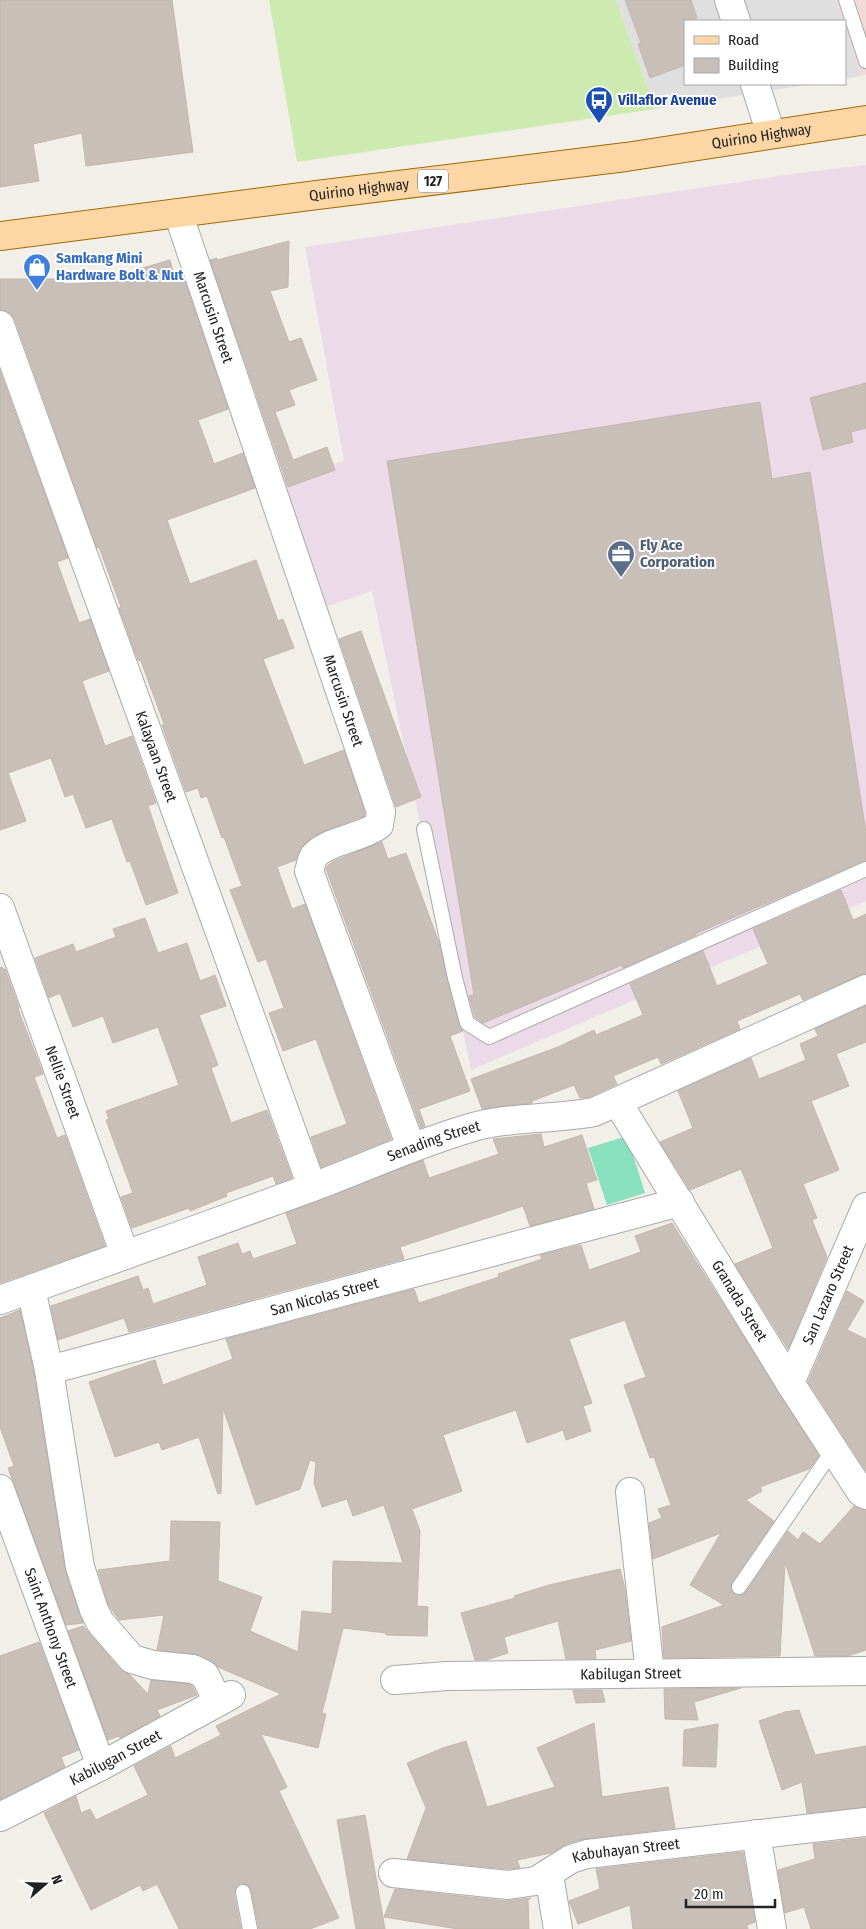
<svg xmlns="http://www.w3.org/2000/svg" width="866" height="1929" font-family="'Fira Sans Condensed',sans-serif">
  <style>
    .residential { fill: #e0dfdf }
    .commercial { fill: #f2dad9 }
    .industrial { fill: #ebdbe8 }
    .grass { fill: #cdebb0 }
    .pitch { fill: #88e0be }
    .building { fill: #c7bfb8; stroke: #c4b6ab }
    .lines { fill: none; stroke-linecap: round; stroke-linejoin: round }
    .lane-casing { stroke: #a9a9a9; stroke-width: 16 }
    .street-casing { stroke: #a9a9a9; stroke-width: 30 }
    .primary-casing { stroke: #a06b00; stroke-width: 30 }
    .lane { stroke: #fff; stroke-width: 14 }
    .street { stroke: #fff; stroke-width: 28 }
    .primary { stroke: #fcd6a4; stroke-width: 28 }
    .labels { text-anchor: middle; dominant-baseline: central; stroke-width: 4; stroke-linejoin: round; paint-order: stroke }
    .shield { fill: #fff; stroke: #646464; stroke-width: 1 }
    .shield-label { font-size: 14px; font-weight: bold; fill: #222 }
    .transit-label { font-size: 15px; font-weight: bold; fill: #164399; stroke: #fff; text-anchor: start }
    .street-label { font-size: 15px; fill: #222; stroke: #fff }
    .shop-label { font-size: 15px; font-weight: bold; fill: #366cbe; stroke: #fff; text-anchor: start }
    .service-label { font-size: 15px; font-weight: bold; fill: #4e5e75; stroke: #fff; text-anchor: start }
  </style>
  <rect width="100%" height="100%" fill="#f2efe9"/>
  <g class="residential">
    <polygon points="616,0 837,0 844,21 685,21 685,84 813,84 655,109"/>
    <polygon points="845,23 861,76 845,79"/>
  </g>
  <polygon class="commercial" points="837,0 866,0 866,75 861,76"/>
  <polygon class="industrial" points="866,165 866,901 471,1070 372,591 317,610 275,481 344,461 305,247 799,173"/>
  <polygon class="grass" points="269,0 616,0 655,109 297,162"/>
  <polygon class="pitch" points="627,1136 645,1193 607,1205 588,1148"/>
  <g class="building">
    <polygon points="0,0 172,0 193,152 86,166 82,133 33,144 39,181 0,187"/>
    <polygon points="625,0 691,0 697,18 685,21 685,65 650,78 638,44 641,43"/>
    <polygon points="289,241 288,287 270,291 289,342 301,338 317,380 289,390 295,405 275,412 293,460 327,447 335,470 288,487 210,260 217,258 217,260"/>
    <polygon points="170,260 173,272 181,270 228,409 198,420 214,464 243,453 255,488 167,520 190,584 256,560 278,621 283,619 294,648 263,659 304,765 344,750 365,813 364,816 329,829 312,837 301,848 296,860 277,867 292,909 305,904 391,1139 321,1167 311,1137 347,1124 316,1039 283,1051 269,1013 284,1008 266,959 258,962 230,890 242,886 224,837 222,838 207,796 201,798 198,788 186,792 162,725 164,724 141,661 138,660 119,608 121,607 99,547 97,548 15,320 10,313 0,310 0,279 63,279 64,284 135,281 132,271"/>
    <polygon points="0,371 68,558 57,562 79,623 90,619 109,671 82,681 105,746 132,736 156,803 148,806 178,893 146,905 130,861 127,862 112,819 86,828 73,794 65,797 51,758 8,773 26,821 0,830"/>
    <polygon points="866,383 866,428 851,432 853,442 823,450 810,398"/>
    <polygon points="760,402 772,479 810,472 866,833 866,860 695,934 696,935 623,968 622,965 483,1023 475,1017 469,996 474,995 387,461"/>
    <polygon points="361,631 421,797 396,807 339,639"/>
    <polygon points="382,842 388,859 406,853 439,943 459,1025 463,1031 450,1036 470,1091 419,1109 425,1126 421,1128 326,869 327,866 334,861"/>
    <polygon points="841,890 853,920 866,914 866,974 860,975 803,1000 800,994 737,1021 740,1029 661,1064 658,1057 613,1076 617,1084 589,1097 580,1098 574,1085 532,1101 532,1103 482,1109 471,1079 558,1047 594,1030 596,1035 643,1015 630,984 703,951 717,986 768,964 753,929"/>
    <polygon points="145,918 158,953 187,943 200,981 215,975 226,1006 199,1015 218,1065 211,1068 231,1123 267,1110 292,1178 276,1184 273,1176 226,1193 227,1196 190,1211 189,1208 132,1228 121,1197 133,1193 106,1120 109,1119 106,1111 179,1085 158,1027 113,1043 103,1016 73,1027 60,993 49,998 35,958 73,944 76,952 116,937 113,929"/>
    <polygon points="2,967 3,969 5,969 19,1008 18,1009 43,1074 34,1077 57,1138 65,1135 105,1246 0,1283 0,968"/>
    <polygon points="866,1006 866,1042 836,1054 849,1086 811,1101 839,1170 803,1184 817,1218 812,1220 827,1257 788,1349 735,1264 773,1248 741,1169 690,1190 660,1142 693,1128 678,1091 751,1058 759,1079 806,1060 800,1044 818,1036 815,1029"/>
    <polygon points="541,1134 544,1147 582,1135 597,1180 586,1183 594,1209 530,1226 523,1206 400,1247 404,1259 129,1332 124,1318 58,1340 51,1306 138,1276 143,1290 148,1288 153,1304 207,1285 198,1257 238,1243 242,1254 250,1251 253,1259 297,1244 286,1213 423,1160 429,1178 499,1154 493,1139"/>
    <polygon points="672,1223 819,1456 809,1469 760,1487 762,1491 746,1500 774,1521 732,1582 731,1590 738,1596 746,1592 788,1531 798,1540 803,1532 820,1544 854,1506 866,1511 866,1650 848,1656 815,1656 785,1562 780,1656 664,1658 662,1627 724,1605 690,1585 721,1533 653,1559 649,1523 662,1518 658,1509 671,1505 654,1457 650,1458 624,1385 646,1377 625,1320 569,1339 592,1403 583,1406 591,1431 566,1440 563,1430 527,1443 516,1410 443,1435 462,1491 412,1509 420,1531 417,1606 428,1607 427,1636 386,1635 386,1633 343,1628 322,1713 326,1714 318,1748 261,1734 287,1787 279,1791 339,1918 310,1929 259,1929 251,1890 249,1886 242,1883 237,1886 234,1893 241,1929 179,1929 157,1884 143,1891 140,1885 91,1910 44,1813 76,1796 81,1813 90,1809 96,1820 148,1795 134,1766 171,1746 175,1758 221,1735 216,1726 281,1694 218,1667 212,1661 200,1655 157,1650 164,1615 119,1620 108,1604 98,1570 170,1561 171,1521 220,1522 218,1581 262,1597 250,1631 298,1652 302,1611 332,1614 333,1561 403,1563 384,1505 353,1516 347,1499 322,1507 314,1483 316,1462 310,1460 300,1489 256,1505 223,1408 221,1493 218,1494 199,1437 162,1450 159,1442 115,1457 89,1382 155,1360 163,1385 233,1359 226,1339 414,1289 419,1303 499,1277 498,1274 542,1259 540,1255 581,1245 589,1270 641,1252 635,1236"/>
    <polygon points="847,1291 864,1301 847,1330 866,1339 866,1471 808,1382"/>
    <polygon points="20,1310 34,1373 65,1569 83,1623 66,1625 8,1468 14,1466 0,1427 0,1318"/>
    <polygon points="620,1569 625,1589 631,1641 595,1650 596,1659 566,1659 558,1621 504,1637 508,1653 486,1660 475,1660 461,1613 515,1598 514,1596 549,1585"/>
    <polygon points="83,1626 120,1669 129,1674 148,1694 151,1680 189,1684 193,1687 197,1695 157,1710 160,1716 120,1738 119,1736 108,1740 68,1631"/>
    <polygon points="39,1642 79,1750 61,1757 65,1767 0,1800 0,1656"/>
    <polygon points="741,1688 694,1702 698,1720 665,1719 664,1689"/>
    <polygon points="573,1690 602,1690 605,1702 576,1703"/>
    <polygon points="799,1710 815,1755 866,1746 866,1807 807,1813 802,1782 782,1790 759,1721 785,1712"/>
    <polygon points="594,1723 602,1797 668,1787 675,1828 583,1839 566,1844 551,1853 517,1860 520,1868 508,1869 407,1859 426,1808 407,1763 443,1748 466,1741 487,1807 555,1787 537,1748"/>
    <polygon points="718,1724 716,1767 683,1766 684,1730"/>
    <polygon points="365,1815 385,1929 356,1929 337,1820"/>
    <polygon points="866,1838 866,1929 811,1929 804,1907 785,1913 778,1870 815,1859 813,1844"/>
    <polygon points="743,1852 755,1922 747,1925 748,1929 633,1929 630,1905 578,1924 569,1901 600,1889 596,1869"/>
    <polygon points="395,1889 506,1901 531,1898 528,1900 529,1929 458,1929 384,1917"/>
  </g>
  <g class="lines">
    <g class="lane-casing">
      <g id="lane">
        <polyline points="846,0 866,61"/>
        <polyline points="424,829 455,978 467,1023 489,1037 866,869"/>
        <polyline points="739,1587 833,1450"/>
        <polyline points="243,1892 250,1929"/>
      </g>
    </g>
    <g class="street-casing">
      <g id="street">
        <polyline points="729,0 736,21"/>
        <polyline points="755,84 771,134"/>
        <path id="s1" d="M 178,213 L 381,812 L 379,825 C 362,838 326,841 314,856 C 311,860 311,866 309,871 L 411,1147"/>
        <path id="s2" d="M 0,325 L 312,1187"/>
        <path id="s3" d="M 0,908 L 125,1255"/>
        <path id="s4" d="M 618,1103 L 790,1383 L 861,1492 L 866,1495"/>
        <polyline points="31,1289 49,1370 80,1567 94,1610 100,1622 132,1659 153,1665 193,1669 205,1675 218,1702"/>
        <path id="s5" d="M 0,1300 C 103,1263 207,1226 310,1188 C 364,1168 415,1144 470,1128 C 510,1116 552,1120 594,1112 L 866,989"/>
        <path id="s6" d="M 49,1370 L 680,1202"/>
        <path id="s7" d="M 790,1383 L 866,1207"/>
        <path id="s8" d="M 0,1489 L 101,1766"/>
        <polyline points="630,1492 650,1673"/>
        <path id="s9" d="M 395,1680 L 447,1676 L 866,1671"/>
        <path id="s10" d="M 0,1817 L 101,1766 L 231,1695"/>
        <polyline points="756,1834 772,1929"/>
        <path id="s11" d="M 393,1873 L 508,1885 L 536,1881 L 571,1859 L 587,1854 L 866,1822"/>
        <polyline points="549,1875 558,1929"/>
      </g>
    </g>
    <g class="primary-casing">
      <g id="primary">
        <path id="s12" d="M 0,236 L 317,195 L 626,157 L 866,120"/>
      </g>
    </g>
    <use href="#lane" class="lane"/>
    <use href="#street" class="street"/>
    <use href="#primary" class="primary"/>
  </g>
  <defs>
    <g id="bus-pin" transform="scale(1.4375)"><path d="M0 17L-7.5 6A9.5 9.5 0 1 1 7.5 6Z" fill="#1a4fb4" stroke="#fff"/><path d="M-5-6H5V4H4V6H2V4H-2V6H-4V4H-5ZM-3.5-4V0h7V-4ZM-3.5 1.2v1.5H-2V1.2ZM2 1.2v1.5H3.5V1.2Z" fill="#fff"/></g>
    <g id="shop-pin" transform="scale(1.4375)"><path d="M0 17L-7.5 6A9.5 9.5 0 1 1 7.5 6Z" fill="#3f7fe0" stroke="#fff"/><path d="M-5-2.5h2.3a2.7 3.5 0 0 1 5.4 0H5L5.5 6h-11ZM-1.5-2.5h3a1.5 2.3 0 0 0-3 0Z" fill="#fff"/></g>
    <g id="office-pin" transform="scale(1.4375)"><path d="M0 17L-7.5 6A9.5 9.5 0 1 1 7.5 6Z" fill="#5c6f8a" stroke="#fff"/><path d="M-6-3h4V-5.5h4V-3h4V5H-6ZM-1-4.5V-3h2v-1.5ZM-6 0V1H6V0Z" fill="#fff"/></g>
  </defs>
  <g fill-rule="evenodd">
    <use href="#bus-pin" x="599" y="100"/>
    <use href="#shop-pin" x="37" y="267"/>
    <use href="#office-pin" x="621" y="554"/>
  </g>
  <g class="labels">
    <rect class="shield" x="418" y="169.5" width="30" height="23" rx="4"/>
    <g class="shield-label">
      <text x="433" y="181">127</text>
    </g>
    <g class="transit-label">
      <text x="618" y="100">Villaflor Avenue</text>
    </g>
    <g class="street-label">
      <text stroke="none"><textPath href="#s12" startOffset="768">Quirino Highway</textPath></text>
      <text stroke="none"><textPath href="#s12" startOffset="362">Quirino Highway</textPath></text>
      <text stroke="none"><textPath href="#s1" startOffset="110">Marcusin Street</textPath></text>
      <text stroke="none"><textPath href="#s1" startOffset="515">Marcusin Street</textPath></text>
      <text stroke="none"><textPath href="#s2" startOffset="459">Kalayaan Street</textPath></text>
      <text stroke="none"><textPath href="#s3" startOffset="185">Nellie Street</textPath></text>
      <text stroke="none"><textPath href="#s5" startOffset="462">Senading Street</textPath></text>
      <text stroke="none"><textPath href="#s7" startOffset="96">San Lazaro Street</textPath></text>
      <text stroke="none"><textPath href="#s6" startOffset="285">San Nicolas Street</textPath></text>
      <text stroke="none"><textPath href="#s4" startOffset="232">Granada Street</textPath></text>
      <text stroke="none"><textPath href="#s8" startOffset="148">Saint Anthony Street</textPath></text>
      <text stroke="none"><textPath href="#s9" startOffset="236">Kabilugan Street</textPath></text>
      <text stroke="none"><textPath href="#s10" startOffset="130">Kabilugan Street</textPath></text>
      <text stroke="none"><textPath href="#s11" startOffset="241">Kabuhayan Street</textPath></text>
    </g>
    <g class="shop-label">
      <text x="56" y="258">Samkang Mini<tspan x="56" dy="17">Hardware Bolt &amp; Nut</tspan></text>
    </g>
    <g class="service-label">
      <text x="640" y="545">Fly Ace<tspan x="640" dy="17">Corporation</tspan></text>
    </g>
  </g>
  <rect x="684" y="20" width="162" height="65" fill="#ffffff" stroke="#a7a7a7"/>
  <rect x="694" y="36" width="25" height="8" fill="#fcd6a4" stroke="#a7a7a7"/>
  <text x="728" y="45" font-size="15" fill="#222222">Road</text>
  <rect x="694" y="58" width="25" height="15" fill="#c7bfb8" stroke="#a7a7a7"/>
  <text x="728" y="70" font-size="15" fill="#222222">Building</text>
  <g transform="translate(45 1884) rotate(70)" stroke="#ffffff" stroke-width="4" paint-order="stroke">
  <path d="M0-4L9 19L0 12L-9 19Z" fill="#222222"/>
  <text y="-8" font-size="14" font-weight="bold" text-anchor="middle" fill="#222222">N</text>
  </g>
  <path d="M686 1899v8h89v-8" fill="none" stroke="#222222" stroke-width="2.5"/>
  <text x="694" y="1899" font-size="15" fill="#222222" stroke="#ffffff" stroke-width="4" paint-order="stroke">20 m</text>
</svg>
